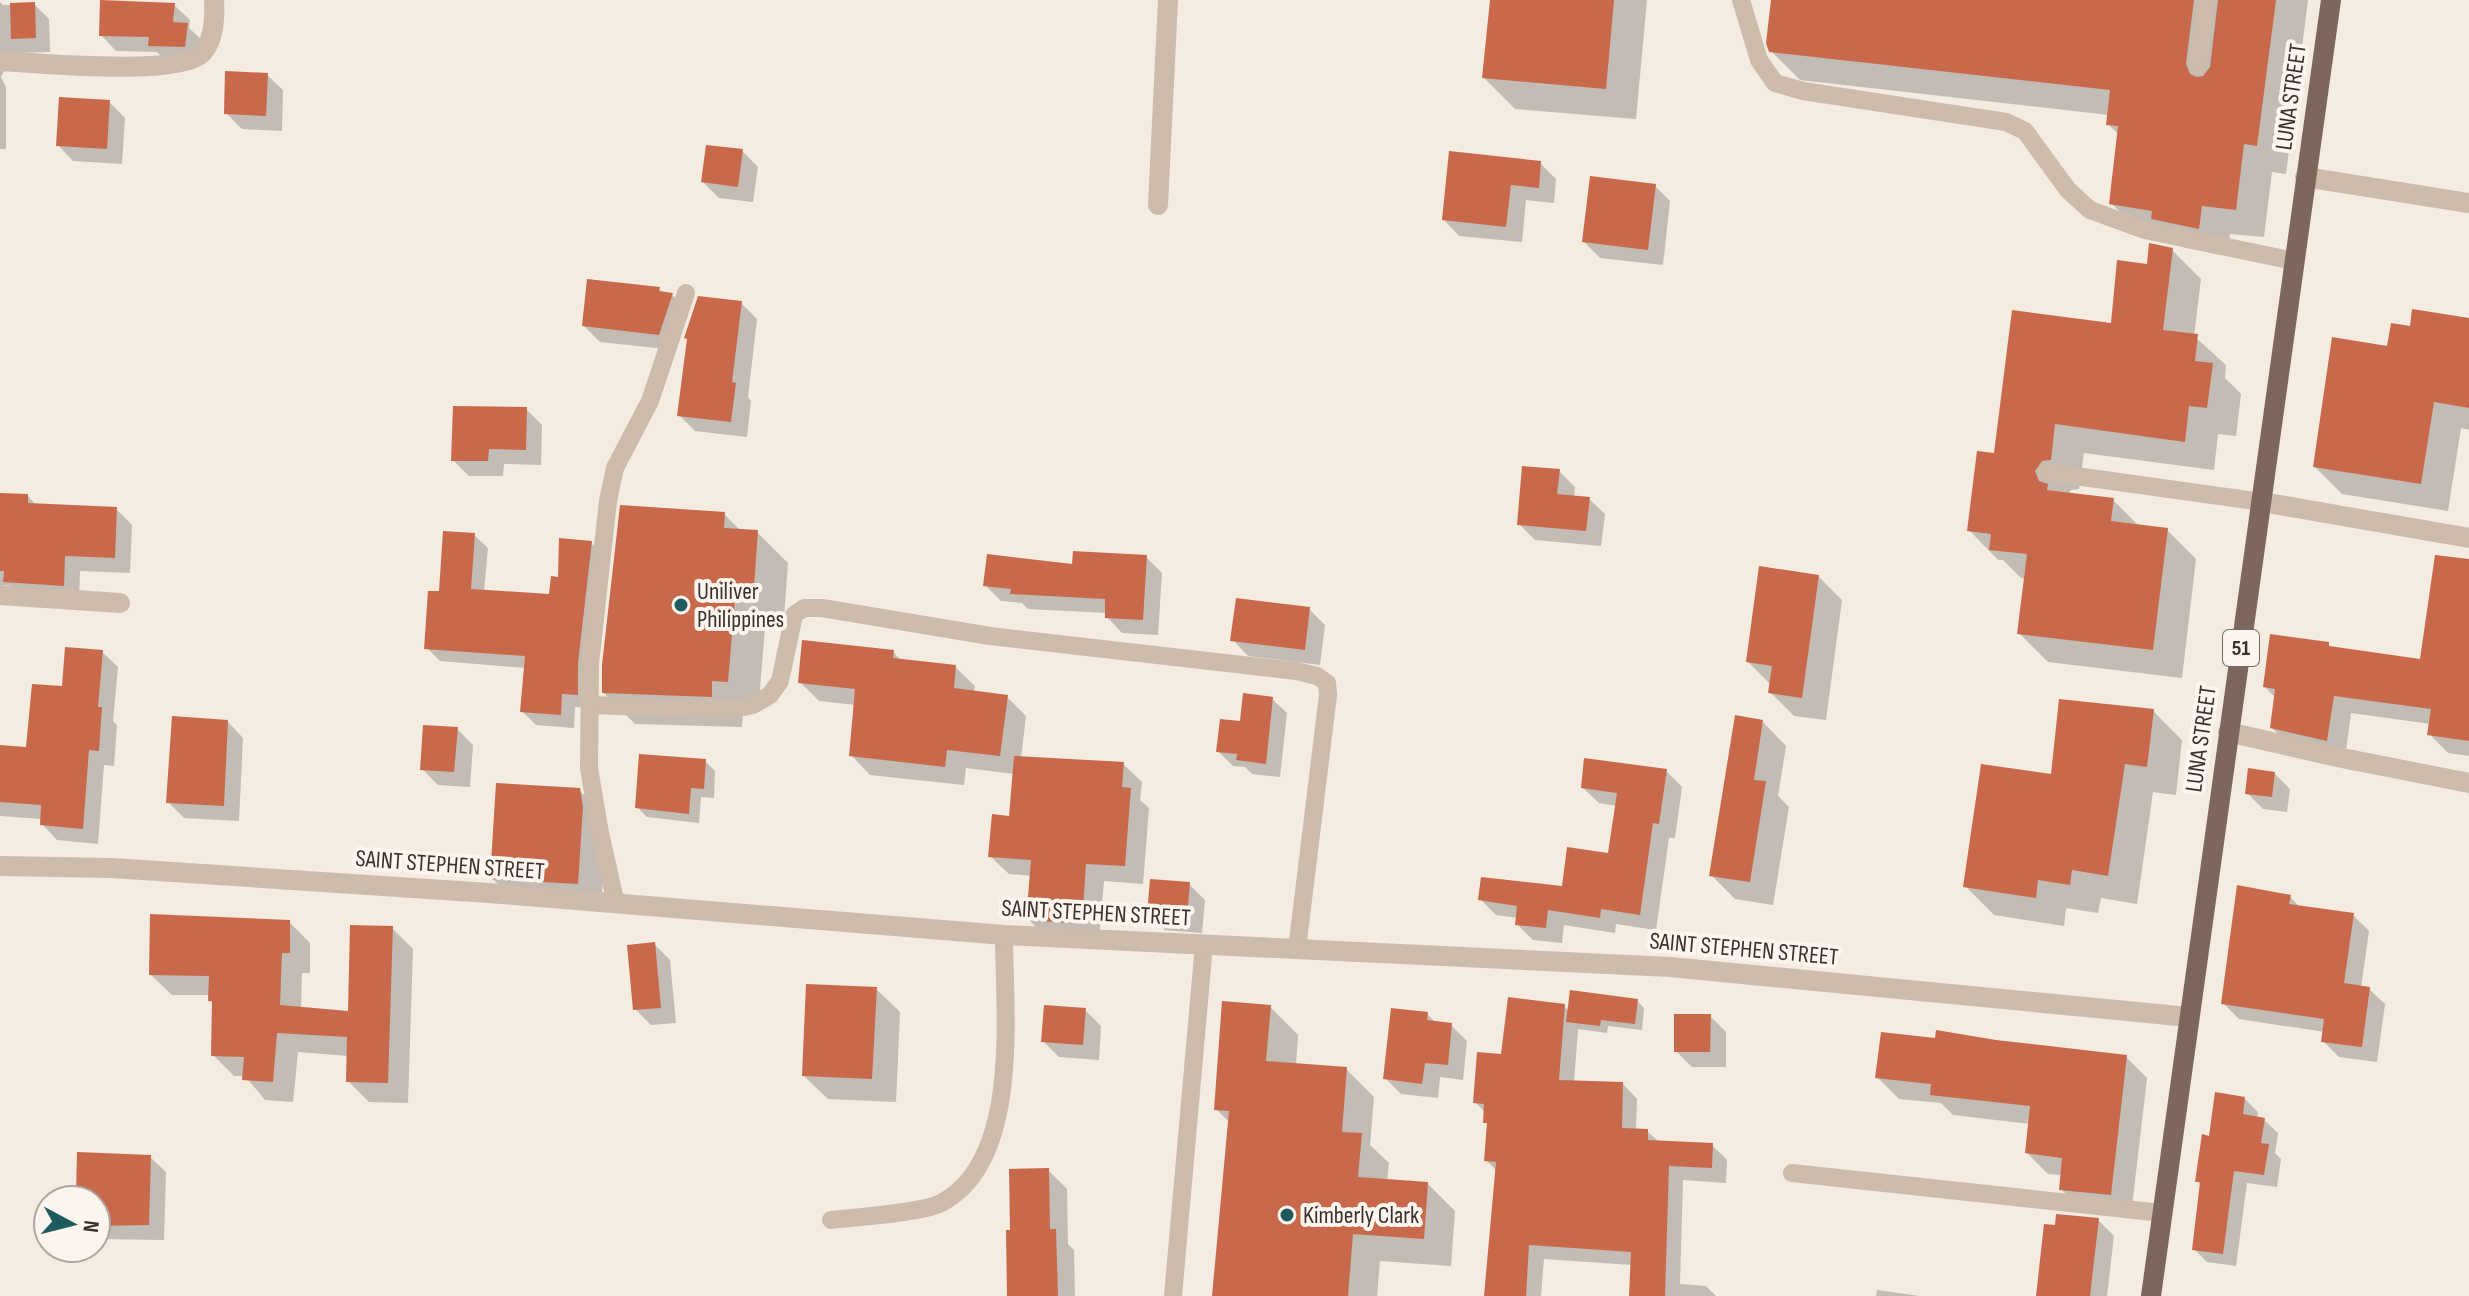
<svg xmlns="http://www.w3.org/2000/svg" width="2469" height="1296" font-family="'Sofia Sans Condensed',sans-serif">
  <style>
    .shadow { fill: #0003 }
    .building { fill: #c8694b }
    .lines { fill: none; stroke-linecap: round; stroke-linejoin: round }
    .lane { stroke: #cdbbac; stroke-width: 18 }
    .street { stroke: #cdbbac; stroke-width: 20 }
    .primary { stroke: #7d675c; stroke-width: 20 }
    .poi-dot { fill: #1f5a5e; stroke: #fbf5ee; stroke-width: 3 }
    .labels { text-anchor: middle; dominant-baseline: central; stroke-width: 8; stroke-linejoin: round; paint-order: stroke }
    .shield { fill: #fbf5ee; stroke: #756b66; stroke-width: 2 }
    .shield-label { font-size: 22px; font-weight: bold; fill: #3b302b }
    .street-label { font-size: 24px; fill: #3b302b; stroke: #fbf5ee }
    .poi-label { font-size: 24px; fill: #3b302b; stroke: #fbf5ee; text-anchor: start }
  </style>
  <rect width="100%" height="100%" fill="#f4ebe1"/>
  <g class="shadow">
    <polygon points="1492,0 1647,0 1636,119 1515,109 1484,78"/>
    <polygon points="1773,0 2308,0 2286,174 2272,172 2264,237 2230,234 2227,256 2182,247 2173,238 2140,232 2111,203 2119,135 2108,124 2109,115 1800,80 1771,51"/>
    <polygon points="0,2 3,5 34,4 49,19 50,52 8,53 7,65 1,77 6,87 6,149 0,149"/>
    <polygon points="174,5 190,20 189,28 203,41 200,63 166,61 157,52 116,51 101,35"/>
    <polygon points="267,75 283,90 282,131 242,129 226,113"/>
    <polygon points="109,102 125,118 122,164 73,161 58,145"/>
    <polygon points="742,151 758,167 753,202 719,198 703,182"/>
    <polygon points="1540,163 1556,179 1554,203 1526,200 1522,242 1459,236 1444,220"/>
    <polygon points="1655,186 1670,201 1663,265 1600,258 1584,242"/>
    <polygon points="2172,250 2201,279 2194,336 2226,365 2225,378 2241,394 2236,436 2218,434 2214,470 2084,453 2079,489 2071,490 2068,494 2113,500 2140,527 2167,530 2196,559 2182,678 2048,662 2019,633 2026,579 2021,578 2003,560 1998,560 1969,530 1996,456 2112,325 2148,266"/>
    <polygon points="659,289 664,294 672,295 688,310 675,350 600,342 584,326"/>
    <polygon points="741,303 757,319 748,397 751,401 747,437 695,431 679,415"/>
    <polygon points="2469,320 2469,430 2461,428 2448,511 2342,494 2315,467 2389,348 2411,328"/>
    <polygon points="526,409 542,425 541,465 504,464 503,476 469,476 453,460"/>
    <polygon points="1559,471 1575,487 1574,497 1589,499 1605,514 1601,546 1535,540 1519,524"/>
    <polygon points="0,495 28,496 37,506 116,509 132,525 130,573 80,571 79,601 21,597 9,585 0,585"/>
    <polygon points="724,514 741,531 757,532 788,563 784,617 766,616 758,712 743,711 742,727 635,724 604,693"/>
    <polygon points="474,535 488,548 484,592 551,597 559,579 591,543 604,556 590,708 575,707 574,728 536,725 522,711 526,668 440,661 427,648 441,594"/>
    <polygon points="1146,557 1162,573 1158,635 1122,633 1107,617 1107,613 1028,609 1022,603 1001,601 985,585 1074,566"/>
    <polygon points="2469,561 2469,756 2448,753 2430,735 2431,724 2351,713 2345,758 2291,746 2272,728 2276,698 2265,687 2328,644 2332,649 2422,661"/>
    <polygon points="1818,576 1842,600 1826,720 1794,716 1770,692 1771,685 1748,662"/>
    <polygon points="1309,609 1325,625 1320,665 1248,656 1233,640"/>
    <polygon points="102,652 118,667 113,721 117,725 114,766 104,765 98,844 57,840 42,824 42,819 0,816 0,747 28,749 64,688"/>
    <polygon points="893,652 902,661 955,667 975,686 974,693 1007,697 1026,716 1021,759 1123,764 1142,782 1140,800 1149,808 1143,884 1104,881 1099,942 1047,938 1028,919 1032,876 1009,874 990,856 1010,818 1014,774 966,768 964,785 870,775 851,755 856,705 819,701 800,682"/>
    <polygon points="1272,699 1287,713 1280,777 1252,774 1245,767 1233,766 1218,751 1242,724"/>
    <polygon points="2153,711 2182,740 2176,795 2153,792 2137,904 2101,898 2098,913 2066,908 2064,926 1994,915 1965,886 2052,776"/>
    <polygon points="228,722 243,738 239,821 184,818 168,802"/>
    <polygon points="1763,722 1786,746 1778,796 1789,807 1773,905 1735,899 1711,875"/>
    <polygon points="457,729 473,745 470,787 438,785 422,769"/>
    <polygon points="705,761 715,771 714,798 701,797 699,823 647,817 637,807"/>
    <polygon points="1666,771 1682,787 1675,838 1669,838 1656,930 1616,924 1615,933 1564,925 1562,943 1533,940 1517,924 1518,918 1496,915 1480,899 1564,889 1610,855 1617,806 1599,803 1583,788"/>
    <polygon points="2274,773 2290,789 2287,812 2263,809 2247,793"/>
    <polygon points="579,790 603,814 606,832 601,907 516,902 492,878"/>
    <polygon points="1189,884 1205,900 1202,933 1165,930 1149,914"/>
    <polygon points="2290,897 2301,908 2353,915 2369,931 2361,988 2369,989 2385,1004 2377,1062 2339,1057 2323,1041 2325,1032 2239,1019 2223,1003"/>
    <polygon points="289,922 310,943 310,973 302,973 301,1009 350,1013 392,928 413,949 408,1103 369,1102 348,1081 349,1056 298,1052 293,1102 265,1100 245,1076 234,1076 213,1055 214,1004 210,1001 211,995 172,995 151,975"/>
    <polygon points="654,944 670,960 676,1023 651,1025 635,1009"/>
    <polygon points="876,989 900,1012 896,1102 828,1099 804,1076"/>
    <polygon points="1637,1001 1644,1008 1642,1030 1608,1026 1607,1033 1578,1029 1574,1082 1622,1083 1637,1099 1636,1131 1647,1131 1659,1142 1712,1145 1727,1160 1726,1183 1683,1180 1680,1284 1706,1286 1716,1296 1631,1296 1632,1265 1544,1259 1541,1296 1486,1296 1497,1171 1486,1160 1489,1126 1485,1122 1485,1112 1475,1102 1503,1056 1564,1006 1570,1012"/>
    <polygon points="1270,1007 1298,1035 1296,1066 1346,1069 1374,1097 1370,1145 1389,1163 1387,1181 1427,1183 1455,1211 1451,1266 1380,1261 1377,1296 1214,1296 1230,1123 1216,1109"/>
    <polygon points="1085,1010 1101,1026 1099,1060 1059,1057 1043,1041"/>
    <polygon points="1427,1014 1436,1023 1451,1025 1467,1041 1463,1080 1440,1077 1438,1098 1401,1094 1385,1078"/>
    <polygon points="1710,1016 1726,1032 1726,1067 1692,1067 1676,1051"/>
    <polygon points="1937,1040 1996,1042 2126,1057 2147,1078 2131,1215 2082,1210 2061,1189 2063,1175 2048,1174 2027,1153 2030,1124 1953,1115 1941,1103 1899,1099 1878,1078"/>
    <polygon points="2244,1098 2258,1112 2257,1118 2264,1120 2278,1133 2275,1153 2281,1159 2277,1187 2247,1183 2236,1266 2207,1262 2194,1249 2202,1186 2197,1181 2211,1138"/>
    <polygon points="79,1154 150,1157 166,1172 164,1240 96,1239 96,1200 77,1200"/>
    <polygon points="1048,1170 1067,1189 1068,1244 1074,1250 1075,1296 1009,1296 1012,1232"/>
    <polygon points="2098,1220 2114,1236 2107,1296 2038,1296 2057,1227"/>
    <polygon points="1877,1290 1920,1296 1876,1296"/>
  </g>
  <g class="building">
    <polygon points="100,0 175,3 173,22 188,23 185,47 148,46 149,37 99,36"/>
    <polygon points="1490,0 1614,0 1606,89 1482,78"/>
    <polygon points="1771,0 2194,0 2186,64 2190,74 2197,77 2203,76 2210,67 2218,0 2276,0 2257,146 2244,144 2236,210 2202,206 2199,229 2151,219 2152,211 2109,204 2118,126 2106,125 2110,90 1769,52 1766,43"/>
    <polygon points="35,2 36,38 11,39 10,3"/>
    <polygon points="225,71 268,73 266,116 224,114"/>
    <polygon points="59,97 110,100 107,149 56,146"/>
    <polygon points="706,145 743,149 738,187 701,182"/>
    <polygon points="1449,151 1541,161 1539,188 1511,185 1506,227 1442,220"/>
    <polygon points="1590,176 1656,184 1648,250 1582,242"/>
    <polygon points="2149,243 2173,248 2163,330 2198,334 2195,361 2213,363 2207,408 2189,406 2185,442 2055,424 2051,460 2042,461 2035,471 2039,481 2048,484 2047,490 2114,498 2111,521 2168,528 2153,650 2017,634 2027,554 1989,550 1991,534 1967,531 1977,451 1994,453 2012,310 2111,323 2117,260 2147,264"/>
    <polygon points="587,279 660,287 659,291 673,293 659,335 582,326"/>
    <polygon points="698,296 742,301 732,382 736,383 731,422 677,416 687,339 684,338"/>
    <polygon points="2412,309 2469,318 2469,408 2434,402 2421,484 2313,467 2332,337 2387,346 2391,323 2410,326"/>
    <polygon points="453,406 527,407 526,450 489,449 488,461 451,461"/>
    <polygon points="1522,466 1560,469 1557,494 1590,497 1586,531 1517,525"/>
    <polygon points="0,493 28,494 28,503 117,507 115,558 65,556 64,586 3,582 4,571 0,571"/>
    <polygon points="620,505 725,512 724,528 758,530 754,587 736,586 728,682 712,681 712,697 602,693 602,665"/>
    <polygon points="443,531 475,533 471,589 549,594 551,576 558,577 559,538 592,541 578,663 578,695 562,694 561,715 520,712 525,656 424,649 428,591 439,591"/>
    <polygon points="1073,551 1147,555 1143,620 1105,618 1105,599 1010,594 1011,589 983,586 987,554 1072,564"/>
    <polygon points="2435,555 2469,559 2469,741 2427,735 2431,709 2334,696 2327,741 2270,728 2275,689 2263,687 2270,634 2329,642 2329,646 2420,659"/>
    <polygon points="1759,566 1819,575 1802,698 1768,693 1772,666 1746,662"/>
    <polygon points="1236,598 1310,607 1305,650 1230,641"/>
    <polygon points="802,640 894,650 893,658 956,665 954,688 1008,695 1000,756 947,750 945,767 849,756 855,689 798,683"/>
    <polygon points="65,647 103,650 98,707 102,707 99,751 89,750 83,829 40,825 41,805 0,802 0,745 26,747 32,684 62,686"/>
    <polygon points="1243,693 1273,697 1266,764 1236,760 1237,754 1216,752 1220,719 1240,721"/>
    <polygon points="2059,699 2154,709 2147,767 2125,764 2108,876 2072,870 2070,885 2038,880 2036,898 1963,887 1981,764 2051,774"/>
    <polygon points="1735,715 1763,720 1754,780 1766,781 1750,882 1709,876"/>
    <polygon points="172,716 228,720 224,806 166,803"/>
    <polygon points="423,725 458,727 454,772 420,770"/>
    <polygon points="639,754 706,759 704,789 691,788 689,814 635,808"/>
    <polygon points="1014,756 1124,762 1122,787 1131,788 1125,866 1086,864 1082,924 1026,920 1031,860 988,857 992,814 1009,816"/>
    <polygon points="1584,758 1667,769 1659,824 1653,823 1640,915 1601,909 1600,918 1548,910 1546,928 1515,925 1517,906 1478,900 1481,877 1562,886 1567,847 1608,853 1617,793 1581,788"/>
    <polygon points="2248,768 2275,772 2272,797 2245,794"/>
    <polygon points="496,783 580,788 583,807 578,884 490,879"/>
    <polygon points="1150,879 1190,882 1187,918 1147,915"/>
    <polygon points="2237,885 2291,895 2289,904 2354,913 2344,983 2370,987 2362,1047 2321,1042 2324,1019 2221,1004"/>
    <polygon points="150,914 290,920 290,953 282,953 280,1005 348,1011 350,925 393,926 388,1083 346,1082 347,1037 277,1033 273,1082 242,1080 244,1057 211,1056 212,1001 208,1001 209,976 149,975"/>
    <polygon points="655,942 661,1008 633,1010 627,945"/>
    <polygon points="806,984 877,987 872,1079 802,1076"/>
    <polygon points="1570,990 1638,999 1635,1024 1601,1020 1600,1026 1566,1022"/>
    <polygon points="1508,997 1565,1004 1559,1080 1623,1082 1622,1128 1648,1129 1648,1140 1713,1143 1712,1168 1669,1166 1665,1296 1629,1296 1631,1252 1529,1245 1526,1296 1484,1296 1496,1162 1484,1161 1487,1123 1483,1123 1484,1104 1473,1103 1477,1052 1501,1054"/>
    <polygon points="1222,1001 1271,1005 1266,1061 1347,1067 1342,1132 1362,1133 1358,1177 1428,1182 1424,1239 1353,1234 1348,1296 1212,1296 1229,1111 1214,1110"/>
    <polygon points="1044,1005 1086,1008 1083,1045 1041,1042"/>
    <polygon points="1391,1008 1428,1012 1427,1020 1452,1023 1448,1065 1425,1063 1422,1084 1383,1079"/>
    <polygon points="1674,1014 1711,1014 1710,1052 1674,1052"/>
    <polygon points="1936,1030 1996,1040 2127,1055 2111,1195 2059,1190 2062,1158 2025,1153 2030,1106 1930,1095 1931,1084 1875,1078 1881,1032 1935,1038"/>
    <polygon points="2215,1092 2245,1097 2243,1114 2265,1118 2261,1143 2269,1144 2264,1175 2234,1171 2223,1254 2192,1250 2200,1182 2195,1182 2202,1134 2209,1136"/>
    <polygon points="77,1152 151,1155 149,1225 96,1226 96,1200 80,1200 80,1194 76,1194"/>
    <polygon points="1049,1168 1050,1229 1056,1229 1058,1296 1007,1296 1006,1230 1010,1230 1009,1169"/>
    <polygon points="2056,1214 2099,1218 2090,1296 2036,1296 2044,1224 2055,1225"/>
  </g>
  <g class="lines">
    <g class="lane">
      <polyline points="1741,0 1759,60 1775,83 1803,91 2006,122 2025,131 2068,190 2090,210 2145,230 2294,261"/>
      <polyline points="2198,65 2206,0"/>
      <polyline points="2047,472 2262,502"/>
      <polyline points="590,705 729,710 753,705 770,695 780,681 794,615 804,608 822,608 990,636 1296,671 1317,676 1327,683 1328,695 1297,949"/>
      <polyline points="616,904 600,833 589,768 590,664 608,501 615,468 650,401 686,293"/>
      <polyline points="1792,1173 2162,1213"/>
      <path d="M 831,1220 C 856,1217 922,1213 941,1203 C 1022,1161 1004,1011 1004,935"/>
      <polyline points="1173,1296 1204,944"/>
    </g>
    <g class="street">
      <path d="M 0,61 C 37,63 180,77 202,53 C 214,41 215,16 214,0"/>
      <polyline points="2305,177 2469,203"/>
      <polyline points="1158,205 1168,0"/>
      <polyline points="2262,502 2469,538"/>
      <polyline points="0,595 120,603"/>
      <polyline points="2228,732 2337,757 2469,783"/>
      <polyline points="0,866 112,868 489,893 1004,935 1670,967 2189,1017"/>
    </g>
    <polyline class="primary" points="2151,1296 2331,0"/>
  </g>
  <g class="poi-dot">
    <circle cx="681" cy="605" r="8"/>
    <circle cx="1287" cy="1215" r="8"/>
  </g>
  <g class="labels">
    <rect class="shield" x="2223" y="630" width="36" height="36" rx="6"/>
    <g class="shield-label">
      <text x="2241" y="648">51</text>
    </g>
    <g class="street-label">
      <text transform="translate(2291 97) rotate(-82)">LUNA STREET</text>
      <text transform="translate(2201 739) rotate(-82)">LUNA STREET</text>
      <text transform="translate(450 865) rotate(4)">SAINT STEPHEN STREET</text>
      <text transform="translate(1096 913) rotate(3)">SAINT STEPHEN STREET</text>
      <text transform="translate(1744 949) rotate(5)">SAINT STEPHEN STREET</text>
    </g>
    <g class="poi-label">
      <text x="697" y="591">Uniliver<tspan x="697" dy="28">Philippines</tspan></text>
      <text x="1303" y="1215">Kimberly Clark</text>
    </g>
  </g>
  <g transform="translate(72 1224) rotate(97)"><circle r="38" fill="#fbf5ee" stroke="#aea6a0" stroke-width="2"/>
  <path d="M0-6L14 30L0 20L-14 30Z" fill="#1f5a5e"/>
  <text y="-12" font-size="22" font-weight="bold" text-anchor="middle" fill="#3b302b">N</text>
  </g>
</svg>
